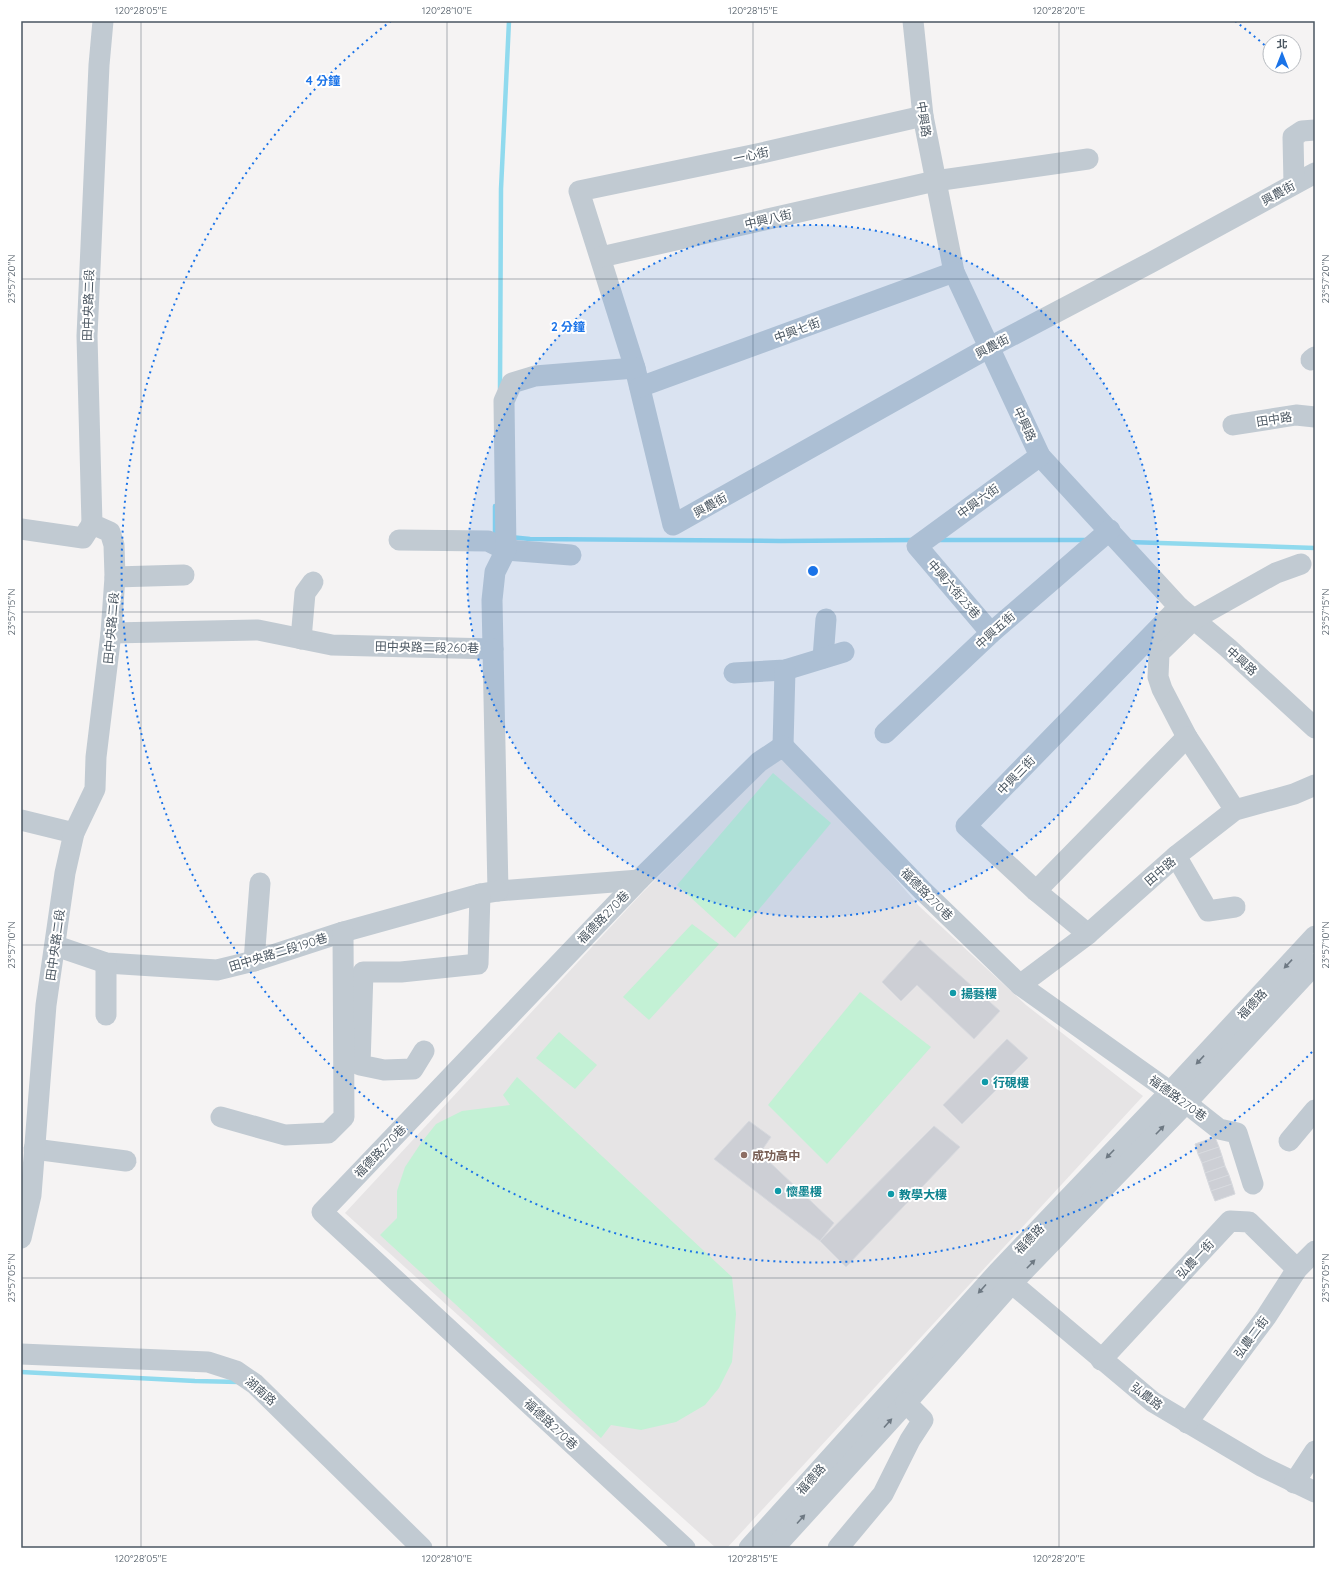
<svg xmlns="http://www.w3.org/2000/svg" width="1336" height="1569" font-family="Quicksand,'Noto Sans TC',sans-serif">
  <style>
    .education { fill: #e6e4e5 }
    .green { fill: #c3f1d5 }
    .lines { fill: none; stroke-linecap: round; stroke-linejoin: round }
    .stream { stroke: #90daee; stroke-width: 4.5 }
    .building { fill: #cdcfd5; stroke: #d7d9de }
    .minor { stroke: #c1cad2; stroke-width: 21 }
    .oneway { fill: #6e7983 }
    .ticks { fill: none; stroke: #4a5661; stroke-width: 1; stroke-opacity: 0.45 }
    .ring { fill: none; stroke: #1a73e8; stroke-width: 2; stroke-dasharray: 2 4 }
    .culture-dot { fill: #0f9aa8; stroke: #fff; stroke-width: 1.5 }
    .education-dot { fill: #8d6e63; stroke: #fff; stroke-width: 1.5 }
    .labels { text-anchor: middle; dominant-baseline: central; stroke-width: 4; stroke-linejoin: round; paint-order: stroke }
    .street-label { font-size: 12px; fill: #4a5661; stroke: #fff }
    .culture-label { font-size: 12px; font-weight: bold; fill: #0d838f; stroke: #fff; text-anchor: start }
    .education-label { font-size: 12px; font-weight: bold; fill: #785e54; stroke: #fff; text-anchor: start }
    .centre { fill: #1a73e8; stroke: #fff; stroke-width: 2 }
    .ring-label { font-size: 12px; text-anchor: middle; font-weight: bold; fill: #1a73e8; stroke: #fff; stroke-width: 4; stroke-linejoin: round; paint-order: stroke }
    .neatline { fill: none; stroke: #4a5661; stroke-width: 1.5 }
    .ticks-label { font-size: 10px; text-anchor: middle; fill: #4a5661 }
  </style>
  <rect width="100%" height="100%" fill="#f5f3f3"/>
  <polygon class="education" points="778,756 829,802 919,906 1026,1005 1143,1096 727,1548 716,1548 345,1213 642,893"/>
  <g class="green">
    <polygon points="773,773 831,823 735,938 677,885"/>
    <polygon points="692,924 719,944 649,1020 623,997"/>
    <polygon points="860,992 931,1047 827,1164 768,1105"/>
    <polygon points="559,1032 597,1065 575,1089 536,1058"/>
    <polygon points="517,1077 732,1277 736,1314 732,1362 719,1388 705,1405 676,1422 641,1430 611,1425 601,1438 380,1235 397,1218 397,1191 405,1167 421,1143 436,1124 462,1111 510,1105 503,1095"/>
  </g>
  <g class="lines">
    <g class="stream">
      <polyline points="500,389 501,189 509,21"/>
      <polyline points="495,506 495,535 499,536"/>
      <polyline points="510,537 530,539 780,541 915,540"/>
      <polyline points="938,540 1087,540"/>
      <polyline points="1128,542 1315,548"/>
      <polyline points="21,1372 195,1381 239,1382"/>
    </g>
  </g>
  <g class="building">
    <polygon points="920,940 1000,1011 974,1039 917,985 901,1001 882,982"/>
    <polygon points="1007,1039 1028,1058 962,1124 943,1105"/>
    <polygon points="749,1121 771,1137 760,1153 834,1223 820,1241 714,1159"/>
    <polygon points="934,1126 960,1147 846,1267 820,1241"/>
    <polygon points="1215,1137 1219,1147 1198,1154 1195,1144"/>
    <polygon points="1219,1147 1222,1156 1202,1163 1198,1154"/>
    <polygon points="1222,1156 1225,1166 1205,1173 1202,1163"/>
    <polygon points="1225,1166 1229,1175 1208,1182 1205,1173"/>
    <polygon points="1229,1175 1232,1184 1211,1191 1208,1182"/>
    <polygon points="1232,1184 1235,1194 1215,1201 1211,1191"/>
  </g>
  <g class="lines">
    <g class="minor">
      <polyline points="913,21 923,116 954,272 1040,456 1179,607 1228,648 1315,728"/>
      <polyline points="923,116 757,154 579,191 635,368 673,525 988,348 1150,263 1315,173"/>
      <polyline points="1294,184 1293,137 1302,131 1315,130"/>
      <polyline points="601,257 935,181 1088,159"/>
      <polyline points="1311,360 1315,357"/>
      <polyline points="640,387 954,272"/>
      <polyline points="1233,425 1296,415 1315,417"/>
      <polyline points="21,529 83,538 92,524"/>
      <polyline points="399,540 488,541 506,550 571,555"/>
      <polyline points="115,577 184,575"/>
      <polyline points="111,633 258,630 332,645 493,649 492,600 495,572 506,550 504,401 512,383 535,376 635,368"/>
      <polyline points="991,633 917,546 1040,456"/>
      <polyline points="301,639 305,593 313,582"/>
      <polyline points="493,649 498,891 639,880"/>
      <polyline points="823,658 826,619"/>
      <polyline points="734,673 785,670 844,652"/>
      <polyline points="885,733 991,633 1110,530"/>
      <polyline points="783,746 785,670"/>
      <polyline points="1235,810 1187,737 1162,689 1158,677 1159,653 1194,619 1276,573 1301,564"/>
      <polyline points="21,820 74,833"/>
      <polyline points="1176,856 1208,911 1235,907"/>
      <polyline points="1036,891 1187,737"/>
      <polyline points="1088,934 1036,891 966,826 1179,607"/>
      <polyline points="56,946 106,963 217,970 254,961 343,932 480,894 498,891"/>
      <polyline points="254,961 260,883"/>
      <polyline points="106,963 106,1015"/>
      <polyline points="1020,985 1088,934 1176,856 1235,810 1294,794 1315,785"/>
      <polyline points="424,1051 413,1069 384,1070 360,1065 363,972 401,972 478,964 480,894"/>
      <polyline points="221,1117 285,1135 328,1133 344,1117 343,932"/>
      <polyline points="1289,1141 1315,1110"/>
      <polyline points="34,1149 126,1161"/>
      <polyline points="21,1238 31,1195 46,1005 65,873 74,833 95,789 96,757 111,633 115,577 114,545 110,532 92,524 87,336 99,65 103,21"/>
      <polyline points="1002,1275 1153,1402 1261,1466 1315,1492"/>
      <polyline points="21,1354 208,1362 236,1371 255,1384 422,1548"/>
      <polyline points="1101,1360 1230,1221 1249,1222 1297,1269"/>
      <polyline points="1187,1423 1266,1317 1297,1269 1315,1251"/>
      <polyline points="1294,1483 1315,1451"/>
      <polyline points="685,1548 322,1212 639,880 759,762 783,746 922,890 1020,985 1186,1103 1219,1129 1237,1133 1253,1184"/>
      <polyline points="749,1548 998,1272 1170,1092 1315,936"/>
      <polyline points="774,1548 906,1403 1012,1283 1186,1103 1315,964"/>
      <polyline points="838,1548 883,1494 910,1440 923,1420 906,1403"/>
    </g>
  </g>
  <defs><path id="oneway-solid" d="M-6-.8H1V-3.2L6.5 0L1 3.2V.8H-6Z"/></defs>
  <g class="oneway">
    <use href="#oneway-solid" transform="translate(1288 964) rotate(133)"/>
    <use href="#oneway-solid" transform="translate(1200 1060) rotate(133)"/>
    <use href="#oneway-solid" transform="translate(1160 1130) rotate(-46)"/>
    <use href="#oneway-solid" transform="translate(1110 1154) rotate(134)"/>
    <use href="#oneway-solid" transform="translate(1031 1264) rotate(-46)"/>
    <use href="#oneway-solid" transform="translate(982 1289) rotate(132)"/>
    <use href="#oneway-solid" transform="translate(888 1423) rotate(-48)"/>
    <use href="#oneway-solid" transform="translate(801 1519) rotate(-48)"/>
  </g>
  <path class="ticks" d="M 141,21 L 141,1548M 447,21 L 447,1548M 753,21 L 753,1548M 1059,21 L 1059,1548M 21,279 L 1315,279M 21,612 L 1315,612M 21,945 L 1315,945M 21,1278 L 1315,1278"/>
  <circle cx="813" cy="571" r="346" fill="#1a73e8" fill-opacity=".12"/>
  <g class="ring">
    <circle cx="813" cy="571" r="346"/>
    <path d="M1312 1052A693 693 0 1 1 391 21M1235 21A693 693 0 0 1 1268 48"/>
  </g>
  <g class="culture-dot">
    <circle cx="953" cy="993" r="4"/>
    <circle cx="985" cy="1082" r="4"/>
    <circle cx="778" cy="1191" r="4"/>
    <circle cx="891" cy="1194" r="4"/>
  </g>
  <circle class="education-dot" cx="744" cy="1155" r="4"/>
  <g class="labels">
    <g class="street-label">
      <text transform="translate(924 119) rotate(81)">中興路</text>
      <text transform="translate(751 155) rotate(-12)">一心街</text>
      <text transform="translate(1278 193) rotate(-29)">興農街</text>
      <text transform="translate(768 219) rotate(-13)">中興八街</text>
      <text transform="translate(88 305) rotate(-88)">田中央路二段</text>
      <text transform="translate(797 330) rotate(-20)">中興七街</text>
      <text transform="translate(992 346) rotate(-28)">興農街</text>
      <text transform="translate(1274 419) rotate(-9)">田中路</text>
      <text transform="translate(1025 424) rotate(65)">中興路</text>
      <text transform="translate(978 501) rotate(-36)">中興六街</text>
      <text transform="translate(710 505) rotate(-29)">興農街</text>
      <text transform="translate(954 589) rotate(49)">中興六街23巷</text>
      <text transform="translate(111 628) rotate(-85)">田中央路二段</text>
      <text transform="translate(995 630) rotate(-42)">中興五街</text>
      <text transform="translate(427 647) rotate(1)">田中央路二段260巷</text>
      <text transform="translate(1242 661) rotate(42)">中興路</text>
      <text transform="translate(1016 775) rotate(-46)">中興三街</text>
      <text transform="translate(1160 871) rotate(-41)">田中路</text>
      <text transform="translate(927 894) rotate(45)">福德路270巷</text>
      <text transform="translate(603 917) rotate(-46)">福德路270巷</text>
      <text transform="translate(55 945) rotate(-82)">田中央路二段</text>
      <text transform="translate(278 952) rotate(-17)">田中央路二段190巷</text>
      <text transform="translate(1252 1004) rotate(-47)">福德路</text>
      <text transform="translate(1178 1098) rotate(36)">福德路270巷</text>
      <text transform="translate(380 1151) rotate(-46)">福德路270巷</text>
      <text transform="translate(1029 1239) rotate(-46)">福德路</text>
      <text transform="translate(1195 1259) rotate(-47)">弘農一街</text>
      <text transform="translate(1251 1337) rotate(-53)">弘農二街</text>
      <text transform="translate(261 1391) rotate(41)">湖南路</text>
      <text transform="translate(1147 1396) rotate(37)">弘農路</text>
      <text transform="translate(551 1424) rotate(43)">福德路270巷</text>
      <text transform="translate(811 1479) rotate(-48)">福德路</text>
    </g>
    <g class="culture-label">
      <text x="961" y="993">揚藝樓</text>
      <text x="993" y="1082">行硯樓</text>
      <text x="786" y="1191">懷墨樓</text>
      <text x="899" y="1194">教學大樓</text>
    </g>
    <g class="education-label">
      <text x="752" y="1155">成功高中</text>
    </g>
  </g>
  <circle cx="813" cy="571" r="6" class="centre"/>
  <g class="ring-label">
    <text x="323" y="85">4 分鐘</text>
    <text x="568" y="331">2 分鐘</text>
  </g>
  <rect width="1336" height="1569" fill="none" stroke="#ffffff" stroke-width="44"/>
  <g transform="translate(1282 54)"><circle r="19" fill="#ffffff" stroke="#b7bbc0"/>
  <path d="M0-3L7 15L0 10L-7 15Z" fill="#1a73e8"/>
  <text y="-6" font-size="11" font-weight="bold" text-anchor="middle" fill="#4a5661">北</text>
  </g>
  <rect x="22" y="22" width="1292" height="1525" class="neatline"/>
  <g class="ticks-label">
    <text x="141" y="14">120°28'05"E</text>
    <text x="447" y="14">120°28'10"E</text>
    <text x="753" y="14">120°28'15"E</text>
    <text x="1059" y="14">120°28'20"E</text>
    <text transform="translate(11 279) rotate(-90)" y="4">23°57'20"N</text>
    <text transform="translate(1325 279) rotate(-90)" y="4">23°57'20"N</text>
    <text transform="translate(11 612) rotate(-90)" y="4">23°57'15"N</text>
    <text transform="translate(1325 612) rotate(-90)" y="4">23°57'15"N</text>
    <text transform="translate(11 945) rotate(-90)" y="4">23°57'10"N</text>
    <text transform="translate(1325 945) rotate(-90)" y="4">23°57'10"N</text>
    <text transform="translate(11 1278) rotate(-90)" y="4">23°57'05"N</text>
    <text transform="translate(1325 1278) rotate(-90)" y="4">23°57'05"N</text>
    <text x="141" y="1562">120°28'05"E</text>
    <text x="447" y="1562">120°28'10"E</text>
    <text x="753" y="1562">120°28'15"E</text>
    <text x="1059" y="1562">120°28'20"E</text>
  </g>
</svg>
